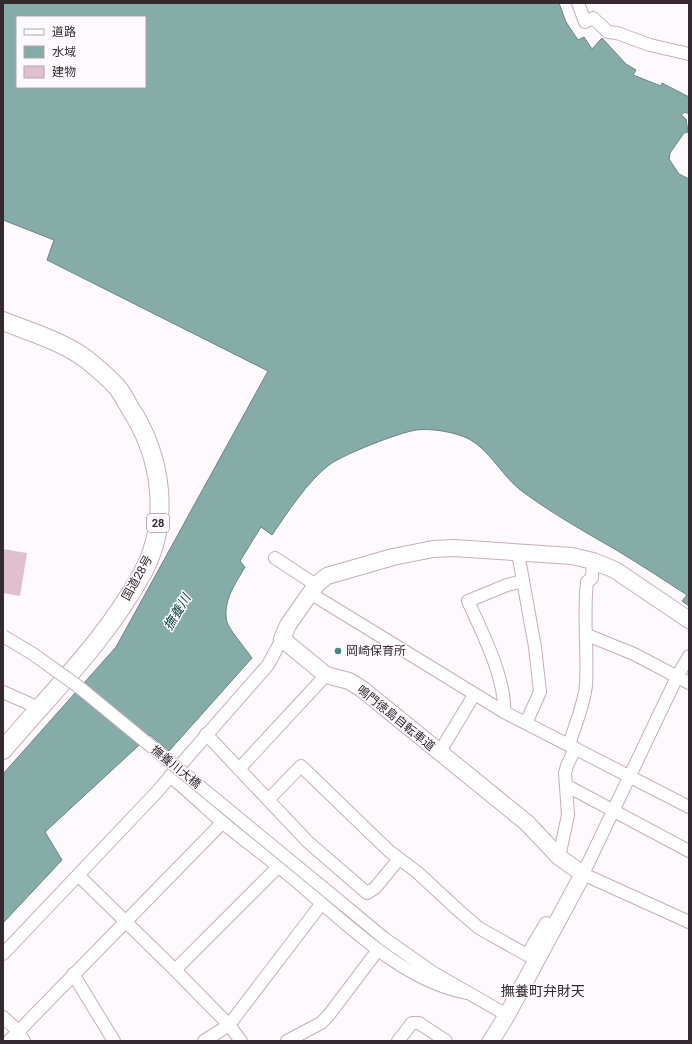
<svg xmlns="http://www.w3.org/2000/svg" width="692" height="1044" font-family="Roboto,'Noto Sans JP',sans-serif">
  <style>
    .water { fill: #85aca7; stroke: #6c8583; fill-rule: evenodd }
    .building { fill: #e0c0d0 }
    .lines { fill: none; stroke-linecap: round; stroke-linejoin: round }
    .minor-casing { stroke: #c7adbb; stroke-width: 14 }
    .major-casing { stroke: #c7adbb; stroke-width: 18 }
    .highway-casing { stroke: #c7adbb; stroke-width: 20 }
    .minor { stroke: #fff; stroke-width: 12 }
    .major { stroke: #fff; stroke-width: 16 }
    .highway { stroke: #fff; stroke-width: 18 }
    .minor-bridge-casing { stroke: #c7adbb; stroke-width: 14; stroke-linecap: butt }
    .minor-bridge { stroke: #fff; stroke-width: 12 }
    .poi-dot { fill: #408781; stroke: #fef9fc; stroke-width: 1.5 }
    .labels { text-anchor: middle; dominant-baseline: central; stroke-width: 3; stroke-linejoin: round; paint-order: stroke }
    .shield { fill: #fef9fc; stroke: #70676c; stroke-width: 1 }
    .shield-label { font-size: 11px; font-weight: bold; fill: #33292f }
    .street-label { font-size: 12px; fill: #33292f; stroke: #fef9fc }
    .poi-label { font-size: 12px; fill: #33292f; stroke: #fef9fc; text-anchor: start }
    .water-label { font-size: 13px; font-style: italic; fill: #134c47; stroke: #fef9fc }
    .quarter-label { font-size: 14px; fill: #33292f; stroke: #fef9fc }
  </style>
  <rect width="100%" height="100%" fill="#fef9fc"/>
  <path class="water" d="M 3,3 L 559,3 L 566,22 L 578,40 L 584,37 L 592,49 L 602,38 L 626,64 L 636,70 L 633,75 L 661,86 L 662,83 L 689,97 L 689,114 L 685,112 L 681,115 L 686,119 L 688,132 L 684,133 L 670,153 L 669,159 L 679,174 L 689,179 L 689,606 L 682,601 L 687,595 C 664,580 641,565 618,551 C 585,532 553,514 523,492 C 502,477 492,452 469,439 C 455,432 431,428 416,430 C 398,433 344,454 329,465 C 308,481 287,513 272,535 L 261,527 L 240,561 L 245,567 C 236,583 222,601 227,622 C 230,631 246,649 252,658 L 169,751 L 150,735 L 45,832 L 62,860 L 3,923 L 3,774 L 116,647 L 268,371 L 47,260 L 54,240 L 3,220 ZM 17,17 L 145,17 L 145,87 L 17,87 Z"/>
  <polygon class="building" points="3,549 27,553 20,596 3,593"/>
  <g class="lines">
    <g class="minor-casing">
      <g id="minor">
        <polyline points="578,3 585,22 593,18 608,32 617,33 650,45 689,54"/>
        <polyline points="518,553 535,647 540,692 526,723"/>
        <polyline points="275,558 316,585"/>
        <polyline points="310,593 504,712 689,807"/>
        <polyline points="587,635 634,654 689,683"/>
        <polyline points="689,656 677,677 583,874 689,922"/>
        <polyline points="3,692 30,704 37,710"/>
        <path d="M 504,712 C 506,679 482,632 468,601 L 507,585 L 523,581"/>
        <polyline points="206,734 308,842 367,893 375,888 398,860"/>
        <path d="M 569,745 C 575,725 584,705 586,685 C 588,651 583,616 587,582 L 592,578 L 593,561"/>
        <polyline points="439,753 474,695"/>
        <polyline points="239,769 326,675"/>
        <path d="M 170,776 C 188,791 205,807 222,822 C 244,840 267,857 289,875 C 340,917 401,982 468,993"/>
        <polyline points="567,790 571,788 689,851"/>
        <polyline points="269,799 301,766 389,851 417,872 458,910 479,928 527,955 546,923"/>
        <polyline points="559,857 568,815 565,773 567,766 575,748"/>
        <polyline points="78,875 175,970 229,1025 241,1041"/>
        <polyline points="344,905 385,939 432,972 507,1015"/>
        <polyline points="3,954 155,794 268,665 282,639"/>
        <polyline points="175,970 279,866"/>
        <polyline points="73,974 114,1041"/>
        <polyline points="3,1017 17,1030 24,1041"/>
        <polyline points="9,1041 223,822"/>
        <polyline points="204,1041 229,1025 322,903"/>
        <polyline points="287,1041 321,1023 328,1016 378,950"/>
        <polyline points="398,1041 412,1023 419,1023 446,1041"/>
      </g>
    </g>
    <g class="major-casing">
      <polyline id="major" points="491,1041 507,1015 583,874 559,857 527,823 362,689 349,681 326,675 282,639 288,625 316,585 327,576 393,557 433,549 454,548 572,556 593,561 615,570 689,620"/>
    </g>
    <g class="highway-casing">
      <path id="highway" d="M 3,321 C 30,332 62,341 86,359 C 96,367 108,377 117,387 C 122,393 126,401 130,408 C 162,457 171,521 142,574 C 106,640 51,693 3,750"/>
    </g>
    <use href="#minor" class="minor"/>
    <use href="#major" class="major"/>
    <use href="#highway" class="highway"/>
    <g class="minor-bridge-casing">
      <polyline id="minor-bridge" points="3,636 33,654 79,687 344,905"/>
    </g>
    <use href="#minor-bridge" class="minor-bridge"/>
  </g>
  <circle class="poi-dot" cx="338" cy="651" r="4"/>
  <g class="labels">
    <rect class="shield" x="147" y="514" width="22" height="18" rx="3"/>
    <g class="shield-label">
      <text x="158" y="523">28</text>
    </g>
    <g class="street-label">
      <text transform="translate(137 578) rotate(-61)">国道28号</text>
      <text transform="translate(396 718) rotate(39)">鳴門徳島自転車道</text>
      <text transform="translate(176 767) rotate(39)">撫養川大橋</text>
    </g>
    <g class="poi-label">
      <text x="346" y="651">岡崎保育所</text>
    </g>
    <g class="water-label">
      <text transform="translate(177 612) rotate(-59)">撫養川</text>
    </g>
    <g class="quarter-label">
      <text x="543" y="991">撫養町弁財天</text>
    </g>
  </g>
  <rect width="692" height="1044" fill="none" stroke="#33292f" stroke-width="8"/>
  <rect x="16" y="16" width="130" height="72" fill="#fef9fc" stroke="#ada6aa"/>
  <rect x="24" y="29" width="20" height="6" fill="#ffffff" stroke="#ada6aa"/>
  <text x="52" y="36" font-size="12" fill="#33292f">道路</text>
  <rect x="24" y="46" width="20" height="12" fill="#85aca7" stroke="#ada6aa"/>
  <text x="52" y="56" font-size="12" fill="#33292f">水域</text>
  <rect x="24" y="66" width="20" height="12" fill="#e0c0d0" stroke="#ada6aa"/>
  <text x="52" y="76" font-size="12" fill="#33292f">建物</text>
</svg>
